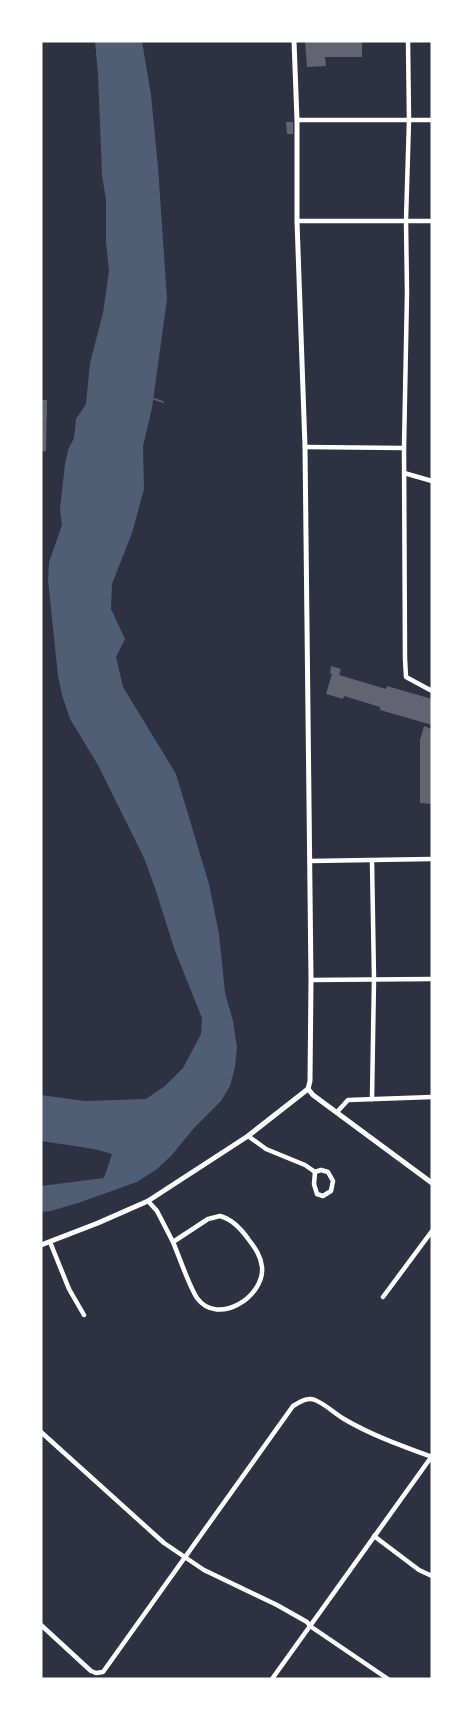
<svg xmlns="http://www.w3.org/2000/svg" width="473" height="1720" font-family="Figtree,sans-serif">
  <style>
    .water { fill: #4f5d75 }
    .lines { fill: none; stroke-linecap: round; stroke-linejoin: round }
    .stream { stroke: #4f5d75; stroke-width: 2 }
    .building { fill: #626471 }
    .minor { stroke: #fff; stroke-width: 4.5 }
    .tertiary { stroke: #fff; stroke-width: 5 }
  </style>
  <rect width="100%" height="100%" fill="#2d3142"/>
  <polygon class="water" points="95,41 142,41 151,95 158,167 167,299 152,408 143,446 144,489 132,533 112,584 111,609 125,639 116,657 123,687 176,774 209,884 219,934 225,993 233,1021 237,1047 235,1067 230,1086 221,1101 194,1128 171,1156 157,1169 137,1182 78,1203 51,1211 41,1212 41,1186 104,1178 112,1154 94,1149 41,1141 41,1095 85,1101 146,1099 165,1086 183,1068 201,1034 202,1018 174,948 155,888 144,858 98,765 70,719 62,695 58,676 48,580 49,562 62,525 60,509 65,464 68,450 74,438 76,419 86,404 90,363 103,313 109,271 106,242 106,200 102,175 98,74"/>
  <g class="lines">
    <polyline class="stream" points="154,399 163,402"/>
  </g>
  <g class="building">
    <polygon points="305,41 362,41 362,57 325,57 326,66 307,67"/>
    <polygon points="286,122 293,122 293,134 287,134"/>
    <polygon points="41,400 47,400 46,451 41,452"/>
    <polygon points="331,666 341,669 339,675 386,689 387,686 432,699 432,725 380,710 380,707 344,696 343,699 326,694 332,674 330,673"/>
    <polygon points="424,726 432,729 432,804 420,803 420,740"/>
  </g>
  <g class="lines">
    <g class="minor">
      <polyline points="408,41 409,120 406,220 407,293 404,448 405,659 406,677 432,691"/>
      <polyline points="297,120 432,120"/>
      <polyline points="297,221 432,221"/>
      <polyline points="305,447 404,448"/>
      <polyline points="404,473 432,481"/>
      <polyline points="310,861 432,859"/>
      <polyline points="311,980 432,979"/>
      <polyline points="372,1099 374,979 372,861"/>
      <polyline points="337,1112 348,1100 432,1097"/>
      <polyline points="248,1136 266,1149 305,1165 315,1172"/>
      <polygon points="321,1170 328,1172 333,1181 331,1191 323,1196 317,1194 314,1184 315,1172"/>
      <polyline points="148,1201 157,1211 173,1242"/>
      <path d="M 220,1216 C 232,1219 242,1230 249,1240 C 255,1248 261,1256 262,1267 C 265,1296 218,1327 197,1298 C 189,1286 179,1256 173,1242 L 208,1219 Z"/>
      <polyline points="50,1242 69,1289 84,1315"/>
      <polyline points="383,1297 432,1231"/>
      <polyline points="41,1432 164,1543 204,1570 277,1605 307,1622 310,1626 388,1679"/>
      <polyline points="374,1536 419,1570 432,1576"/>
      <path d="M 41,1625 L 91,1671 L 96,1673 L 103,1672 L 293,1406 C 300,1402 307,1397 315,1400 C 325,1404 334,1413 344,1419 C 371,1435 402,1446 432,1457"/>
      <polyline points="272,1679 432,1456"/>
    </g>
    <g class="tertiary">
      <polyline points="294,41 297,120 297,221 305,447 311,980 310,1081 308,1089"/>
      <polyline points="308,1089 313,1095 432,1183"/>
      <polyline points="41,1245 98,1223 148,1201 248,1136 308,1089"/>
    </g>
  </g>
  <rect width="473" height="1720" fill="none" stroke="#ffffff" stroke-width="85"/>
</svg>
